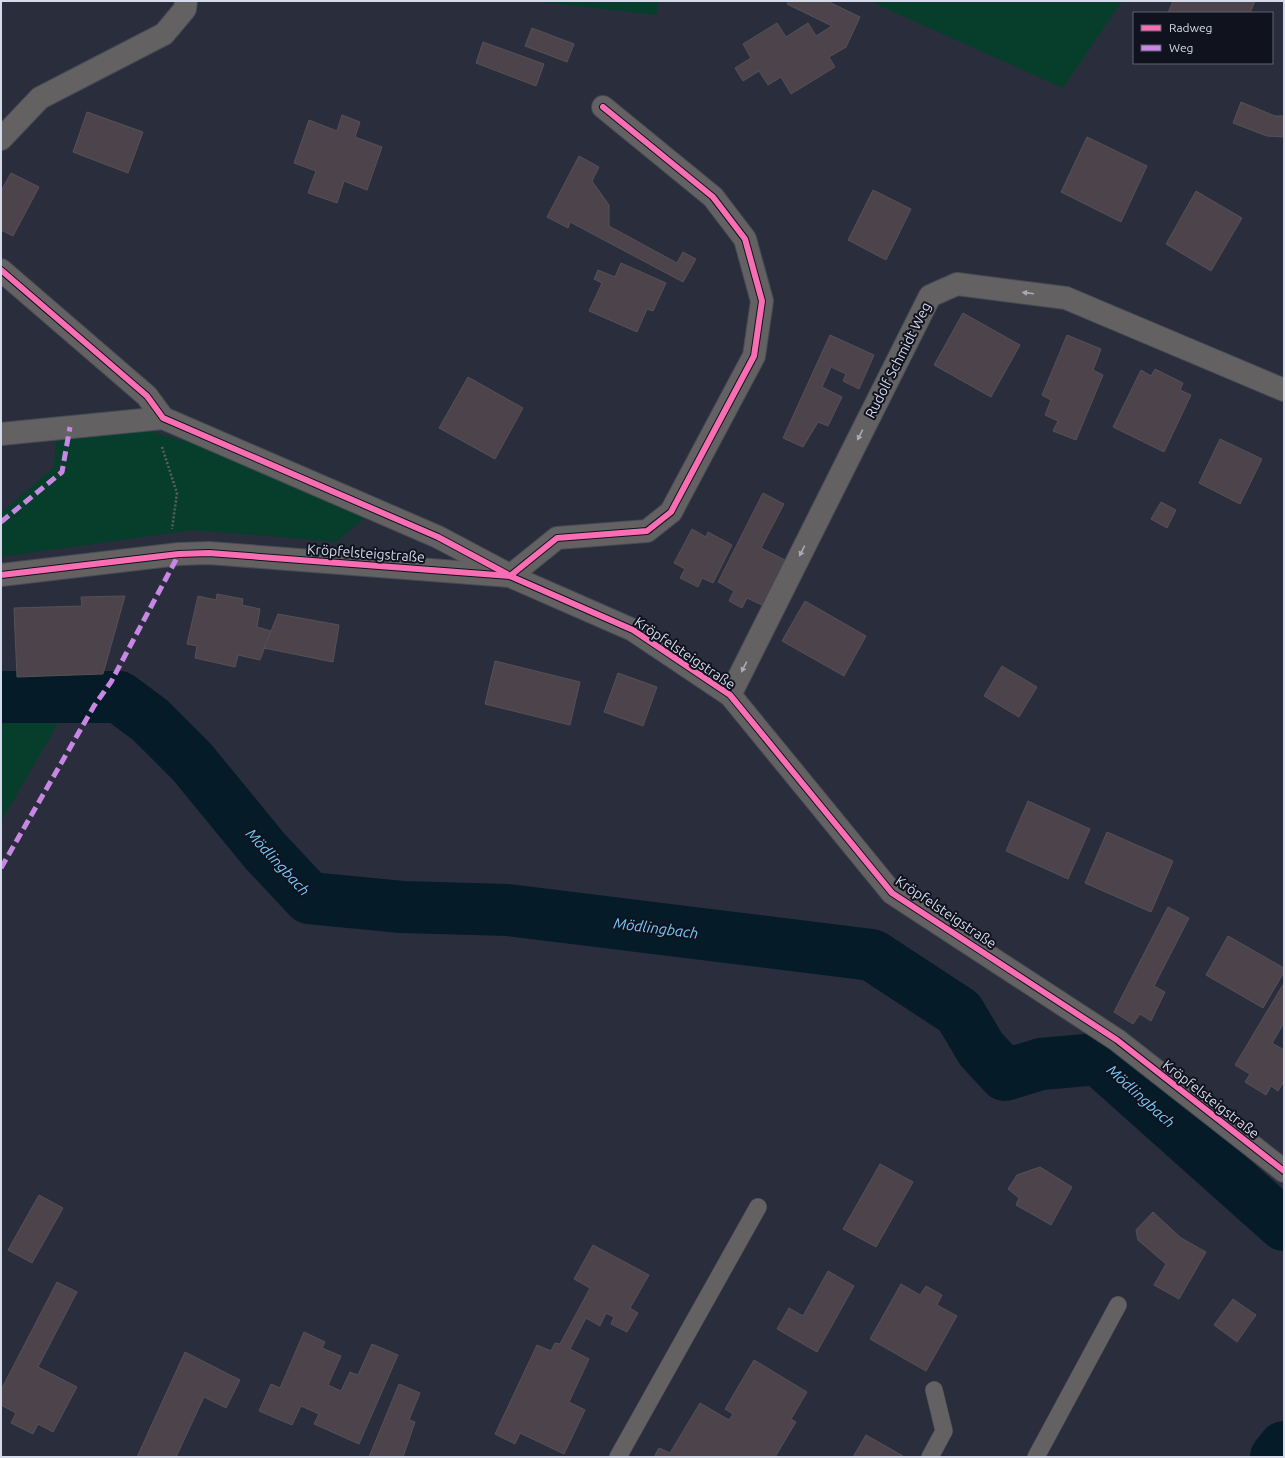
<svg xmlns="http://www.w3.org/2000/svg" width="1285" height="1458" font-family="Ubuntu,sans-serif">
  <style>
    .green { fill: #063e2b }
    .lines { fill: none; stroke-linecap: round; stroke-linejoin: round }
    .river { stroke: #051b28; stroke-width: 52 }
    .building { fill: #4d434a; stroke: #555157 }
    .service-casing { stroke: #474b56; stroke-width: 18 }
    .minor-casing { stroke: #474b56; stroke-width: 24 }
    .path { stroke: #5e5e61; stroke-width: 2.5; stroke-dasharray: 2 2; stroke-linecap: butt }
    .service { stroke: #636162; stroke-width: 17 }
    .minor { stroke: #636162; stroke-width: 22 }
    .quiet { stroke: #c787e3; stroke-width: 5; stroke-dasharray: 10 5; stroke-linecap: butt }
    .cycleway-casing { stroke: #10131e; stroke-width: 8 }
    .cycleway { stroke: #f96db3; stroke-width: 6 }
    .oneway { fill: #a8aab5 }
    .labels { text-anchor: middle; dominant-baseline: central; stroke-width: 4; stroke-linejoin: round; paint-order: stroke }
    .street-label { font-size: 14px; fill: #d6dbec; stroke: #10131e }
    .water-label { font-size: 15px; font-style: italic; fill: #76caf9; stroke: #10131e }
  </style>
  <rect width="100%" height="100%" fill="#2a2e3c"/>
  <g class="green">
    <polygon points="530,1 659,1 656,15"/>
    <polygon points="869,1 1122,1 1063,88"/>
    <polygon points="146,430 212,449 366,517 336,542 194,530 1,557 1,513 54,467 56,441"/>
    <polygon points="1,714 63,715 1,822"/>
  </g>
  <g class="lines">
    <g class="river">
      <polyline points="1,697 119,697 150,720 192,762 265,851 309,898 402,907 508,910 872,955 959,1012 981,1049 1005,1075 1041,1064 1098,1059 1284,1225"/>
      <polyline points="1276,1457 1284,1447"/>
    </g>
  </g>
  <g class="building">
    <polygon points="789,1 827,1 860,17 846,47 829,57 835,67 791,94 781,77 768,85 759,71 743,81 735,68 751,58 743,44 777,23 786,37 808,23 816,36 832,26 787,4"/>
    <polygon points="1173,1 1255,1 1250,13 1168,13"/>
    <polygon points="532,28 574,44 567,62 525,46"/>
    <polygon points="483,42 544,64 536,86 476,63"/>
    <polygon points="1241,102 1275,116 1284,116 1284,137 1267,136 1233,123"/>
    <polygon points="87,112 143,132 128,173 73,152"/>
    <polygon points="342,115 360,122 355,137 382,147 367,190 344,181 337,203 308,193 316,171 294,163 309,120 337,131"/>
    <polygon points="1087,137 1147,166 1121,222 1061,192"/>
    <polygon points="579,156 599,167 592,181 609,205 609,226 677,263 683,252 696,259 683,282 570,222 568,228 547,217"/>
    <polygon points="11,173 39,187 13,236 1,230 1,191"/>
    <polygon points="873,190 911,209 886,260 848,240"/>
    <polygon points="1196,191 1242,218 1211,271 1166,244"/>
    <polygon points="621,263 666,283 653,311 647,309 637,332 589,311 602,283 594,279 598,270 615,277"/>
    <polygon points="963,313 1020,345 991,397 934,365"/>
    <polygon points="830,335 874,355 859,389 843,381 846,374 831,367 822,387 842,397 828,426 818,422 803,447 783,438"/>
    <polygon points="1067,335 1101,349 1093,370 1103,375 1076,440 1053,431 1058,421 1045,415 1051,400 1042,395"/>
    <polygon points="1155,369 1183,383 1180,390 1191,395 1164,452 1113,427 1141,370 1151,376"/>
    <polygon points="468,377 523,408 495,459 439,428"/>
    <polygon points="1220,439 1262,459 1240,504 1199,483"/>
    <polygon points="763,493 784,504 761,548 787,561 764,606 747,598 742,608 729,601 734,591 718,582"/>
    <polygon points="1161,502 1176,510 1167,528 1151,519"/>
    <polygon points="692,529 706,537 708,532 732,545 713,583 702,578 698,587 680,578 685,569 674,563"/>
    <polygon points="217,594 243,599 242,605 260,609 257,627 271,631 260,660 238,655 235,667 195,658 197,646 187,644 198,596 216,600"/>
    <polygon points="125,596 103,674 17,677 14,608 82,606 81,597"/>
    <polygon points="805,601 866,636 844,676 782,641"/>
    <polygon points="278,614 339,625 333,662 264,648"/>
    <polygon points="495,661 580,682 570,725 485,704"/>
    <polygon points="1002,666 1037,687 1019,717 984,696"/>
    <polygon points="618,673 657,687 643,726 604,712"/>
    <polygon points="1028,801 1090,829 1068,879 1006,851"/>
    <polygon points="1107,832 1173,861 1151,912 1085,883"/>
    <polygon points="1168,907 1189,918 1154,986 1165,992 1151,1021 1140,1014 1133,1024 1114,1012"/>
    <polygon points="1228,936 1284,968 1284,972 1263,1008 1206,975"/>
    <polygon points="1284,983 1284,1023 1272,1043 1284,1050 1284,1081 1278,1091 1271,1086 1266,1095 1245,1082 1250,1074 1235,1065"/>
    <polygon points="880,1164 913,1182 876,1247 843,1229"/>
    <polygon points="1040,1167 1072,1187 1051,1225 1016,1205 1019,1198 1008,1189 1017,1175"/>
    <polygon points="39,1195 63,1208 32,1263 8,1250"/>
    <polygon points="1153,1212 1181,1238 1206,1252 1179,1299 1154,1285 1166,1264 1138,1240 1136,1230"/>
    <polygon points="593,1245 649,1275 630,1308 638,1313 627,1332 611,1324 614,1317 606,1313 600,1326 586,1318 570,1349 589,1359 569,1402 585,1410 564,1454 520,1433 515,1444 495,1434 537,1345 551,1351 555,1343 560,1344 590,1288 574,1279"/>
    <polygon points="828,1271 854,1286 817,1352 777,1329 789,1308 803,1316"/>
    <polygon points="57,1282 77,1292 38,1367 77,1387 53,1432 38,1424 33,1434 11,1423 16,1413 1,1405 1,1390"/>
    <polygon points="901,1284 920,1295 926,1286 942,1295 937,1305 957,1316 926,1371 870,1339"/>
    <polygon points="1233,1299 1256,1315 1237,1342 1214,1325"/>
    <polygon points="304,1332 325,1342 322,1348 341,1356 328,1385 341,1391 350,1372 358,1375 372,1344 398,1355 359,1444 314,1424 319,1414 301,1406 292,1425 259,1411 271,1384 280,1388"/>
    <polygon points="185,1352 240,1380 226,1408 204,1397 176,1457 137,1457"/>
    <polygon points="754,1360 807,1392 791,1419 796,1422 775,1457 654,1457 659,1448 670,1453 700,1403 729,1420 733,1414 725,1409"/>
    <polygon points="399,1384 420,1393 409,1420 415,1422 403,1457 369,1457"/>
    <polygon points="866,1435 903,1456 902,1457 853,1457"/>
  </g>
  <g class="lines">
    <g class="service-casing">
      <g id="service">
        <polyline points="618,1457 758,1207"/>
        <polyline points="930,1457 944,1431 934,1390"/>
        <polyline points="1036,1457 1118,1305"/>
      </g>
    </g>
    <g class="minor-casing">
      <g id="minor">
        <polyline points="1,139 40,98 164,34 185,9 186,1"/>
        <polyline points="1,270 147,396 163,418 438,537 504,572"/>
        <polyline points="1,434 163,418"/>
        <polyline points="1,575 179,554 209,553 510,576 633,630 730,695 892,893 1117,1040 1284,1171"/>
        <polyline points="510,576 557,538 647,531 671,512 754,356 762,301 745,239 713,197 603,107"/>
        <polyline points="730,695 930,296 957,284 1066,298 1284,390"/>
      </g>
    </g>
    <polyline class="path" points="162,447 177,493 172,529"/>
    <use href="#service" class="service"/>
    <use href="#minor" class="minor"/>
    <g class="quiet">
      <polyline points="1,522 62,472 70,427"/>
      <polyline points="1,868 94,706 111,682 179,554"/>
    </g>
    <g class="cycleway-casing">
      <g id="cycleway">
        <polyline points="1,270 147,396 163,418 438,537 507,574"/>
        <polyline points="1,575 179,554 209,553 510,576 633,630 730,695 892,893 1117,1040 1284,1171"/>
        <polyline points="510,576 557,538 647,531 671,512 754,356 762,301 745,239 713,197 603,107"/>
      </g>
    </g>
    <use href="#cycleway" class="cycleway"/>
  </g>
  <defs><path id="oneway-solid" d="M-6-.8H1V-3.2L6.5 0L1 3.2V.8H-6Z"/></defs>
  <g class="oneway">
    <use href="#oneway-solid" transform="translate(1028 293) rotate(-173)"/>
    <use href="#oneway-solid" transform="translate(860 435) rotate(117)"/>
    <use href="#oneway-solid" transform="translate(802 551) rotate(117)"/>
    <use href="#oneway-solid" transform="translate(744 667) rotate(117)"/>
  </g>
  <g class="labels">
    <g class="street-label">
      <text transform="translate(898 360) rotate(-63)">Rudolf Schmidt Weg</text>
      <text transform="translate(366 553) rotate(4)">Kröpfelsteigstraße</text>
      <text transform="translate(685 653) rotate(34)">Kröpfelsteigstraße</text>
      <text transform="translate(946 912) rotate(34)">Kröpfelsteigstraße</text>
      <text transform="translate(1211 1099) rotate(38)">Kröpfelsteigstraße</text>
    </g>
    <g class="water-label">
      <text transform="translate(278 862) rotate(47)">Mödlingbach</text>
      <text transform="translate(656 928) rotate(7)">Mödlingbach</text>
      <text transform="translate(1141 1096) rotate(42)">Mödlingbach</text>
    </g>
  </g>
  <rect width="1285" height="1458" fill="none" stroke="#d6dbec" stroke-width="4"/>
  <rect x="1133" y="12" width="140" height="52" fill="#10131e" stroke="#5f6370"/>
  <rect x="1141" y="25" width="20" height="6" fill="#f96db3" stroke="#5f6370"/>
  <text x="1169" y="32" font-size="12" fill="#d6dbec">Radweg</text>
  <rect x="1141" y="45" width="20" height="6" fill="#c787e3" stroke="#5f6370"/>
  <text x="1169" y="52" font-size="12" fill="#d6dbec">Weg</text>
</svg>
